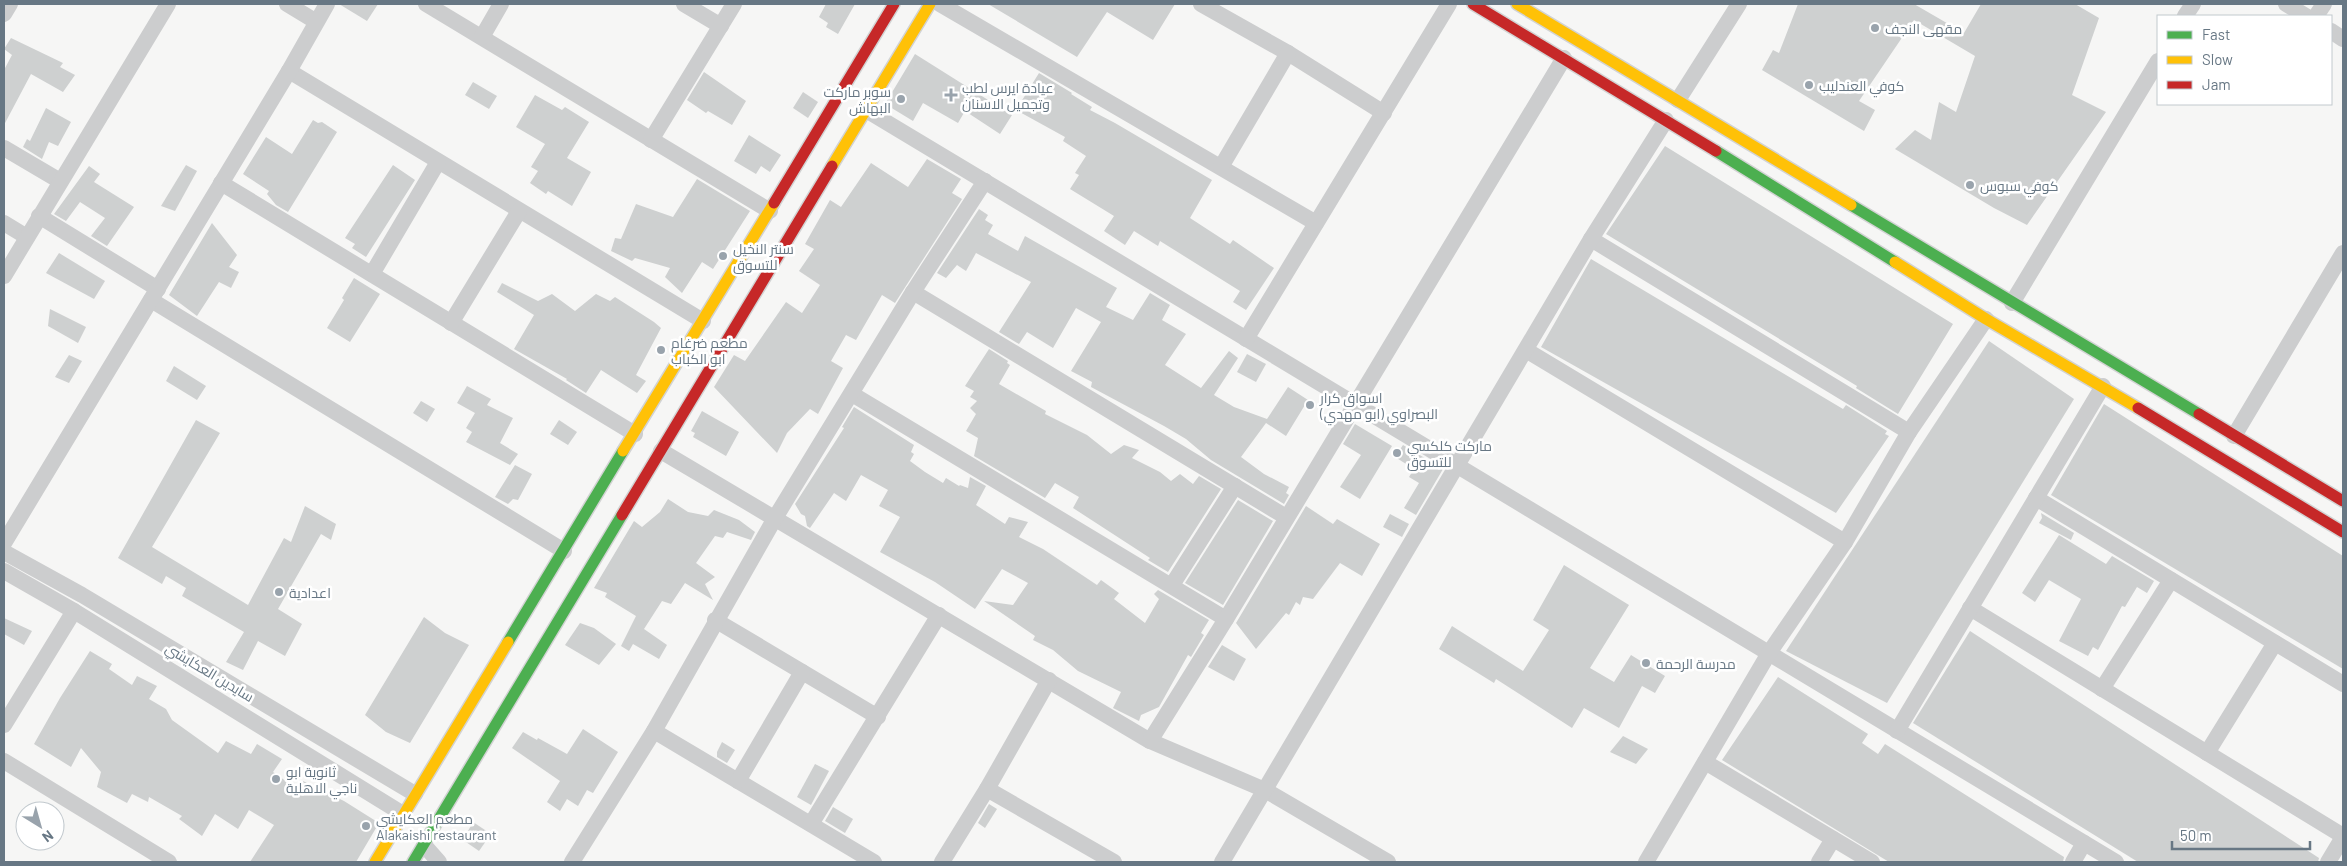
<svg xmlns="http://www.w3.org/2000/svg" width="2347" height="866" font-family="Barlow,Cairo,sans-serif">
  <style>
    .building { fill: #ced0d0 }
    .lines { fill: none; stroke-linecap: round; stroke-linejoin: round }
    .fast-casing { stroke: #d2d3d3; stroke-width: 14 }
    .slow-casing { stroke: #d2d3d3; stroke-width: 14 }
    .jam-casing { stroke: #d2d3d3; stroke-width: 14 }
    .street { stroke: #cccdce; stroke-width: 16 }
    .fast { stroke: #4caf50; stroke-width: 11 }
    .slow { stroke: #ffc107; stroke-width: 11 }
    .jam { stroke: #c62828; stroke-width: 11 }
    .poi-dot { fill: #99a3ac; stroke: #fff; stroke-width: 2 }
    .labels { text-anchor: middle; dominant-baseline: central; stroke-width: 5; stroke-linejoin: round; paint-order: stroke }
    .poi-label { font-size: 14px; fill: #677784; stroke: #fff; text-anchor: start }
    .street-label { font-size: 14px; fill: #677784; stroke: #fff }
  </style>
  <rect width="100%" height="100%" fill="#f6f6f5"/>
  <g class="building">
    <polygon points="339,4 378,4 367,21"/>
    <polygon points="826,4 855,4 838,34 826,27 828,23 819,17"/>
    <polygon points="988,4 1175,4 1153,40 1107,12 1077,57"/>
    <polygon points="1798,4 1914,4 1964,33 1981,4 2075,4 2099,18 2072,95 2106,112 2027,225 1994,208 1895,149 1915,130 1931,140 1939,102 1956,112 1975,56 1914,20 1859,101 1875,110 1864,131 1762,70 1773,50 1779,53"/>
    <polygon points="11,38 63,63 60,67 75,75 63,92 31,74 4,125 4,70 12,55 4,49"/>
    <polygon points="915,54 1012,115 1000,134 965,111 958,123 923,103 913,121 885,104"/>
    <polygon points="704,72 746,101 732,125 708,111 706,113 687,100"/>
    <polygon points="1039,73 1072,93 1071,94 1092,107 1090,110 1115,123 1212,180 1190,218 1230,244 1233,240 1274,268 1246,310 1233,302 1240,291 1160,241 1158,246 1134,231 1125,245 1104,231 1114,216 1070,189 1079,175 1075,173 1086,156 1063,141 1065,137 1016,110"/>
    <polygon points="473,82 497,96 489,109 465,95"/>
    <polygon points="803,92 818,102 808,118 793,108"/>
    <polygon points="535,95 562,110 565,107 589,122 567,158 591,172 572,206 548,191 546,194 530,183 538,171 531,167 545,144 516,127"/>
    <polygon points="46,108 71,122 58,146 49,142 42,159 23,147 27,139 30,141"/>
    <polygon points="313,120 318,123 322,122 337,132 288,212 276,205 267,194 269,191 243,174 266,137 292,154"/>
    <polygon points="749,135 781,155 770,172 761,166 756,174 734,161"/>
    <polygon points="1665,146 1953,324 1898,414 1856,388 1857,386 1606,234"/>
    <polygon points="927,159 961,179 952,193 962,199 895,303 882,295 856,340 846,335 831,361 843,368 818,414 810,409 787,433 777,453 714,387 734,355 745,361 786,302 802,313 820,285 799,271 814,249 805,244 830,200 841,207 871,163 908,187"/>
    <polygon points="186,165 197,171 175,211 161,206"/>
    <polygon points="393,165 415,180 366,257 352,248 355,244 345,238"/>
    <polygon points="89,166 100,174 94,182 134,207 107,246 91,236 105,218 80,202 66,221 54,214"/>
    <polygon points="697,179 750,211 713,269 702,262 682,293 665,277 670,268 635,258 632,261 611,251 615,238 621,239 636,204 673,217"/>
    <polygon points="979,209 988,215 985,220 993,225 988,234 1018,251 1025,236 1117,288 1106,307 1133,320 1150,293 1170,305 1162,320 1186,334 1165,365 1201,388 1229,351 1238,358 1214,395 1234,407 1267,419 1288,387 1308,400 1286,436 1266,423 1241,457 1264,474 1289,487 1286,493 1289,495 1284,504 1211,460 1186,439 1164,426 1091,387 1092,382 1071,371 1101,322 1076,308 1053,348 1027,332 1019,344 999,332 1031,282 976,253 966,271 957,265 946,278 937,273"/>
    <polygon points="212,223 237,255 229,267 239,272 231,288 219,282 197,316 169,295"/>
    <polygon points="59,253 105,281 94,299 46,273"/>
    <polygon points="1591,259 1843,409 1846,405 1887,431 1885,434 1889,436 1836,513 1541,347"/>
    <polygon points="354,278 380,294 350,342 327,328 344,300 342,298"/>
    <polygon points="502,283 538,301 552,294 575,311 596,294 610,301 615,297 654,322 661,328 636,375 646,381 637,393 601,370 586,393 566,380 567,379 514,349 534,315 497,292"/>
    <polygon points="50,309 86,327 78,343 48,326"/>
    <polygon points="1989,341 2074,399 1887,703 1786,651"/>
    <polygon points="989,349 1008,361 1007,363 1010,365 999,384 1046,411 1045,414 1087,435 1111,454 1124,445 1139,450 1132,458 1160,472 1171,481 1180,474 1193,484 1199,476 1221,489 1168,572 1148,560 1150,558 1073,508 1079,497 1055,483 1045,498 974,456 978,438 966,431 976,414 970,408 977,401 970,397 974,391 965,386"/>
    <polygon points="1247,354 1266,364 1256,382 1237,372"/>
    <polygon points="69,355 82,361 69,383 55,377"/>
    <polygon points="174,366 206,386 197,400 166,381"/>
    <polygon points="467,386 491,399 487,405 513,418 500,443 518,454 510,465 466,442 472,432 466,428 475,413 457,403"/>
    <polygon points="421,401 435,409 427,422 413,413"/>
    <polygon points="2104,404 2343,556 2343,669 2051,495"/>
    <polygon points="854,407 914,445 911,452 914,454 910,461 925,472 943,483 946,478 959,486 960,485 968,488 970,477 986,486 976,505 1005,524 1009,517 1028,522 1019,537 1043,549 1097,585 1101,580 1119,593 1114,599 1145,623 1159,599 1154,594 1158,590 1209,620 1201,633 1204,635 1191,657 1188,655 1159,707 1141,715 1139,721 1113,708 1121,692 1078,671 1053,650 1033,640 1035,636 984,601 1013,605 1028,583 1002,569 975,609 935,582 880,552 900,517 879,506 888,490 861,475 846,501 834,493 810,528 807,526 805,516 801,514 795,504 844,428 842,427"/>
    <polygon points="702,411 739,432 726,456 693,437 695,433 691,431"/>
    <polygon points="196,420 220,433 152,547 248,605 284,538 291,542 305,506 336,524 331,540 321,534 278,609 302,624 285,656 258,641 243,670 226,662 244,632 182,596 186,588 166,576 162,584 118,558"/>
    <polygon points="559,420 577,432 568,445 550,434"/>
    <polygon points="1355,424 1392,446 1360,499 1340,487 1361,455 1343,444"/>
    <polygon points="1403,445 1443,469 1416,515 1404,508 1419,483 1409,477 1414,469 1395,457"/>
    <polygon points="515,465 532,474 518,500 513,499 508,504 495,497"/>
    <polygon points="668,499 688,512 708,516 714,510 739,520 755,532 751,540 727,532 723,538 715,536 696,563 715,577 705,584 713,600 685,583 671,604 662,601 644,629 667,645 659,659 633,644 629,651 621,646 636,616 605,597 607,593 594,588 634,521 642,527 660,512"/>
    <polygon points="1238,500 1273,521 1223,605 1185,583"/>
    <polygon points="1306,506 1333,524 1337,519 1380,544 1362,576 1340,563 1313,599 1303,597 1300,605 1296,602 1289,615 1286,613 1256,649 1236,623"/>
    <polygon points="2041,513 2074,533 2071,540 2039,523 2042,518"/>
    <polygon points="1390,514 1409,524 1402,537 1383,527"/>
    <polygon points="2059,535 2106,564 2112,556 2154,581 2147,593 2137,587 2125,607 2122,606 2098,650 2093,647 2088,656 2059,641 2081,599 2049,580 2035,602 2022,593"/>
    <polygon points="1564,565 1629,605 1590,668 1614,682 1631,655 1665,676 1655,693 1642,686 1619,728 1584,708 1572,728 1496,679 1494,683 1439,649 1452,626 1523,671 1549,630 1533,620"/>
    <polygon points="424,617 445,633 469,645 410,743 386,732 365,715"/>
    <polygon points="4,618 32,631 24,645 4,634"/>
    <polygon points="580,623 594,628 616,644 599,665 565,645"/>
    <polygon points="1970,631 2319,858 2318,862 2138,862 1913,723"/>
    <polygon points="1222,645 1246,659 1234,681 1208,667"/>
    <polygon points="90,651 112,664 109,669 132,685 137,676 157,686 149,699 166,709 172,720 218,753 226,741 251,754 257,744 282,759 273,772 297,789 303,781 344,801 379,823 356,862 250,862 274,825 249,810 238,829 215,814 202,836 179,819 182,816 149,797 148,802 132,794 127,803 97,787 101,772 81,748 71,767 34,744 60,698"/>
    <polygon points="1778,677 1868,734 1862,743 1878,754 1885,744 2064,857 2063,862 1889,862 1722,760"/>
    <polygon points="583,729 618,752 593,793 587,790 578,806 567,799 560,811 547,802 560,781 512,748 523,732 537,740 538,738 567,754"/>
    <polygon points="1623,736 1648,749 1636,764 1610,752"/>
    <polygon points="722,742 735,750 727,763 717,757 717,752"/>
    <polygon points="815,764 829,771 811,805 797,797"/>
    <polygon points="989,804 997,809 985,828 978,823"/>
    <polygon points="833,807 853,819 845,833 825,821"/>
    <polygon points="473,822 491,834 479,851 463,840"/>
  </g>
  <g class="lines">
    <g class="fast-casing">
      <g id="fast">
        <polyline points="1716,151 1895,262"/>
        <polyline points="1851,205 2199,414"/>
        <polyline points="508,642 623,451"/>
        <polyline points="413,862 622,515"/>
      </g>
    </g>
    <g class="slow-casing">
      <g id="slow">
        <polyline points="1517,4 1851,205"/>
        <polyline points="832,166 930,4"/>
        <polyline points="1895,262 1986,319 2138,408"/>
        <polyline points="623,451 774,203"/>
        <polyline points="375,862 508,642"/>
      </g>
    </g>
    <g class="jam-casing">
      <g id="jam">
        <polyline points="1473,4 1716,151"/>
        <polyline points="774,203 894,4"/>
        <polyline points="2138,408 2343,532"/>
        <polyline points="2199,414 2343,501"/>
        <polyline points="622,515 832,166"/>
      </g>
    </g>
    <g class="street">
      <polyline points="287,4 315,21"/>
      <polyline points="426,4 770,211"/>
      <polyline points="684,4 721,26"/>
      <polyline points="940,4 1316,223"/>
      <polyline points="1201,4 1288,53 1384,113"/>
      <polyline points="2286,4 2306,16"/>
      <polyline points="4,14 10,4"/>
      <polyline points="2185,16 2193,4"/>
      <polyline points="2316,16 2324,4"/>
      <polyline points="2331,31 2343,39"/>
      <polyline points="482,37 501,4"/>
      <polyline points="289,71 703,321"/>
      <polyline points="1678,100 1739,4"/>
      <polyline points="866,110 2116,862"/>
      <polyline points="651,140 734,4"/>
      <polyline points="4,148 60,181"/>
      <polyline points="1221,167 1288,53"/>
      <polyline points="221,183 635,434"/>
      <polyline points="39,216 158,289"/>
      <polyline points="4,223 27,237"/>
      <polyline points="1591,239 1909,432"/>
      <polyline points="372,274 438,162"/>
      <polyline points="4,276 168,4"/>
      <polyline points="913,292 1286,517"/>
      <polyline points="151,300 564,551"/>
      <polyline points="2012,303 2158,61"/>
      <polyline points="451,323 519,211"/>
      <polyline points="1246,339 1449,4"/>
      <polyline points="1526,350 1845,542"/>
      <polyline points="852,394 1226,619"/>
      <polyline points="2234,436 2343,253"/>
      <polyline points="661,451 1150,741 1265,790 1388,862"/>
      <polyline points="2036,498 2343,684"/>
      <polyline points="4,543 289,71 327,4"/>
      <polyline points="4,552 82,595 415,794"/>
      <polyline points="4,571 74,611 403,814"/>
      <polyline points="1172,585 1235,486"/>
      <polyline points="1970,608 2343,836"/>
      <polyline points="715,620 878,717"/>
      <polyline points="2102,689 2171,580"/>
      <polyline points="4,725 74,611"/>
      <polyline points="654,731 874,862"/>
      <polyline points="1897,731 2103,386"/>
      <polyline points="1150,741 1226,619 1564,58"/>
      <polyline points="2207,753 2275,643"/>
      <polyline points="4,761 169,862"/>
      <polyline points="1705,762 1872,862"/>
      <polyline points="738,781 802,672"/>
      <polyline points="987,789 1114,862"/>
      <polyline points="811,824 939,615"/>
      <polyline points="424,845 439,862"/>
      <polyline points="572,862 654,731 775,518 913,292 985,181"/>
      <polyline points="942,862 987,789 1049,680"/>
      <polyline points="1222,862 1591,239 1666,120"/>
      <polyline points="1646,862 1769,653 1845,542 1909,432 1986,319"/>
      <polyline points="1819,862 1833,839"/>
      <polyline points="2073,862 2084,843"/>
      <polyline points="2328,862 2343,837"/>
    </g>
    <use href="#fast" class="fast"/>
    <use href="#slow" class="slow"/>
    <use href="#jam" class="jam"/>
  </g>
  <g class="poi-dot">
    <circle cx="1875" cy="28" r="5"/>
    <circle cx="1809" cy="85" r="5"/>
    <path d="M948.5 87.5h5v5h5v5h-5v5h-5v-5h-5v-5h5z"/>
    <circle cx="901" cy="99" r="5"/>
    <circle cx="1970" cy="185" r="5"/>
    <circle cx="723" cy="256" r="5"/>
    <circle cx="661" cy="350" r="5"/>
    <circle cx="1310" cy="405" r="5"/>
    <circle cx="1397" cy="453" r="5"/>
    <circle cx="279" cy="592" r="5"/>
    <circle cx="1646" cy="663" r="5"/>
    <circle cx="276" cy="779" r="5"/>
    <circle cx="366" cy="826" r="5"/>
  </g>
  <g class="labels">
    <g class="poi-label">
      <text x="1885" y="28">مقهى النجف</text>
      <text x="1819" y="85">كوفي العندليب</text>
      <text x="962" y="87">عيادة ايرس لطب<tspan x="962" dy="16">وتجميل الاسنان</tspan></text>
      <text x="891" y="91" text-anchor="end">سوبر ماركت<tspan x="891" dy="16">البهاش</tspan></text>
      <text x="1980" y="185">كوفي سبوس</text>
      <text x="733" y="248">سنتر النخيل<tspan x="733" dy="16">للتسوق</tspan></text>
      <text x="671" y="342">مطعم ضرغام<tspan x="671" dy="16">ابو الكباب</tspan></text>
      <text x="1320" y="397">اسواق كرار<tspan x="1320" dy="16">البصراوي (ابو مهدي)</tspan></text>
      <text x="1407" y="445">ماركت كلكسي<tspan x="1407" dy="16">للتسوق</tspan></text>
      <text x="289" y="592">اعدادية</text>
      <text x="1656" y="663">مدرسة الرحمة</text>
      <text x="286" y="771">ثانوية ابو<tspan x="286" dy="16">ناجي الاهلية</tspan></text>
      <text x="376" y="818">مطعم العكايشي<tspan x="376" dy="16">Alakaishi restaurant</tspan></text>
    </g>
    <g class="street-label">
      <text transform="translate(210 672) rotate(31)">سايدين العكايشي</text>
    </g>
  </g>
  <rect width="2347" height="866" fill="none" stroke="#677784" stroke-width="10"/>
  <rect x="2157" y="15" width="175" height="90" fill="#ffffff" stroke="#c2c9ce"/>
  <rect x="2167" y="31" width="25" height="8" fill="#4caf50" stroke="#c2c9ce"/>
  <text x="2202" y="40" font-size="15" fill="#677784">Fast</text>
  <rect x="2167" y="56" width="25" height="8" fill="#ffc107" stroke="#c2c9ce"/>
  <text x="2202" y="65" font-size="15" fill="#677784">Slow</text>
  <rect x="2167" y="81" width="25" height="8" fill="#c62828" stroke="#c2c9ce"/>
  <text x="2202" y="90" font-size="15" fill="#677784">Jam</text>
  <g transform="translate(40 826) rotate(143)"><circle r="24" fill="#ffffff" stroke="#c2c9ce"/>
  <path d="M0-4L9 19L0 12L-9 19Z" fill="#99a3ac"/>
  <text y="-8" font-size="14" font-weight="bold" text-anchor="middle" fill="#677784">N</text>
  </g>
  <path d="M2172 841v8h138v-8" fill="none" stroke="#677784" stroke-width="2.5"/>
  <text x="2180" y="841" font-size="15" fill="#677784" stroke="#ffffff" stroke-width="4" paint-order="stroke">50 m</text>
</svg>
